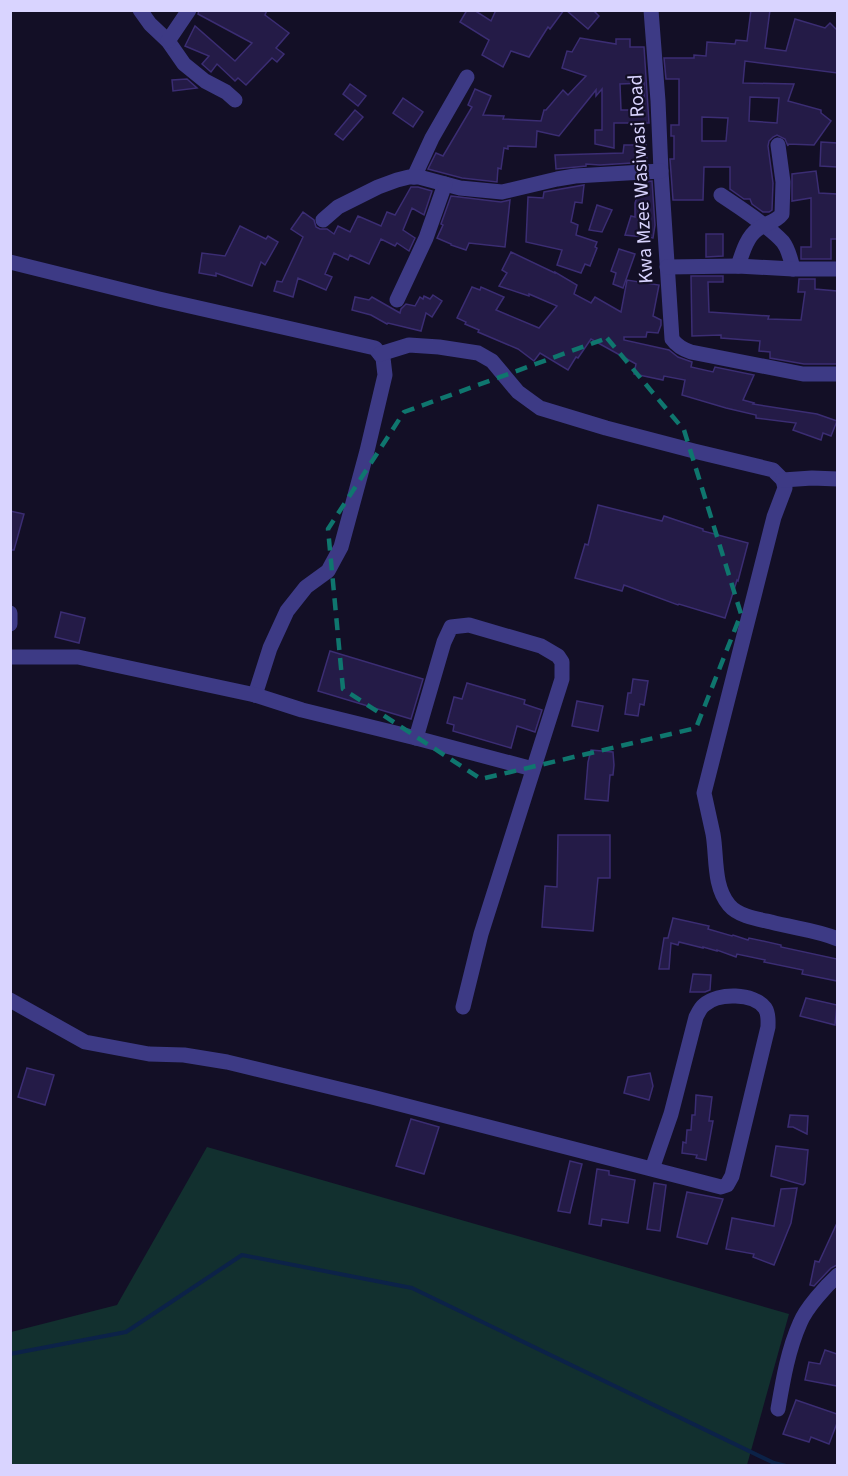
<svg xmlns="http://www.w3.org/2000/svg" width="848" height="1476" font-family="'Source Sans 3',sans-serif">
  <style>
    .green { fill: #12302f }
    .lines { fill: none; stroke-linecap: round; stroke-linejoin: round }
    .stream { stroke: #0c2248; stroke-width: 4 }
    .building { fill: #241b47; stroke: #3b2d73; stroke-width: 1.5; fill-rule: evenodd }
    .minor { stroke: #3d3a85; stroke-width: 15 }
    .marked { fill: none; stroke: #0f766e; stroke-width: 4.5; stroke-dasharray: 12 8; stroke-linejoin: round }
    .labels { text-anchor: middle; dominant-baseline: central; stroke-width: 4.5; stroke-linejoin: round; paint-order: stroke }
    .street-label { font-size: 20px; fill: #d9d4ff; stroke: #130f26 }
  </style>
  <rect width="100%" height="100%" fill="#130f26"/>
  <polygon class="green" points="207,1147 789,1314 747,1465 11,1465 11,1332 117,1305"/>
  <g class="lines">
    <polyline class="stream" points="10,1354 126,1332 242,1255 412,1288 774,1463 786,1466"/>
  </g>
  <g class="building">
    <polygon points="199,10 267,10 265,15 289,33 276,48 284,54 277,62 272,58 246,85 238,78 235,81 217,64 211,72 202,64 209,56 185,46 195,26 235,61 252,43 198,14"/>
    <polygon points="467,10 474,10 491,21 496,10 564,10 550,29 548,27 529,57 511,51 503,67 482,55 489,40 460,22"/>
    <polygon points="566,10 593,10 599,16 588,29"/>
    <path d="M 751,10 L 770,10 L 765,48 L 786,51 L 795,19 L 825,28 L 830,23 L 837,30 L 837,73 L 745,61 L 743,83 L 794,84 L 788,101 L 821,110 L 821,113 L 831,121 L 814,145 L 788,144 L 788,146 L 785,139 L 777,135 L 773,137 L 769,141 L 768,146 L 773,183 L 772,210 L 769,212 L 763,212 L 752,204 L 750,199 L 744,199 L 730,189 L 730,167 L 704,167 L 703,200 L 673,200 L 670,159 L 674,159 L 674,136 L 671,136 L 671,125 L 679,125 L 679,79 L 666,79 L 664,58 L 694,58 L 694,55 L 706,56 L 707,42 L 735,44 L 736,40 L 747,41 ZM 750,97 L 779,98 L 777,123 L 749,121 ZM 702,117 L 728,118 L 726,141 L 702,141 Z"/>
    <path d="M 580,38 L 616,44 L 616,39 L 630,39 L 630,47 L 644,47 L 649,123 L 614,123 L 614,148 L 595,144 L 595,130 L 602,130 L 602,89 L 596,96 L 596,90 L 559,136 L 537,131 L 536,147 L 508,146 L 508,149 L 504,148 L 501,169 L 498,168 L 497,182 L 462,178 L 428,169 L 436,153 L 443,156 L 472,107 L 468,105 L 475,89 L 491,96 L 483,115 L 504,116 L 503,119 L 541,121 L 544,110 L 546,110 L 563,90 L 568,95 L 586,76 L 562,68 L 567,51 L 572,52 ZM 644,83 L 644,110 L 621,110 L 620,84 Z"/>
    <polygon points="187,79 197,88 173,91 172,80"/>
    <polygon points="350,84 366,96 358,106 343,94"/>
    <polygon points="403,98 423,112 413,127 393,113"/>
    <polygon points="355,110 363,117 343,140 335,134"/>
    <polygon points="821,142 837,143 837,167 820,166"/>
    <polygon points="624,145 646,145 647,162 600,165 586,164 586,166 556,169 555,155 623,153"/>
    <polygon points="816,171 819,193 837,194 837,239 831,239 831,259 801,259 801,247 811,247 811,198 792,201 792,174"/>
    <polygon points="652,181 655,225 653,238 625,235 631,216 635,217 635,203 642,182"/>
    <polygon points="584,185 582,203 575,202 571,222 578,225 576,235 597,242 595,247 597,248 590,266 585,264 581,273 557,265 562,250 526,242 528,197 543,198 544,192"/>
    <polygon points="411,187 418,187 432,191 424,215 412,208 403,230 415,238 409,251 397,243 395,246 381,239 369,264 350,255 348,260 334,253 325,274 332,277 326,290 298,278 293,297 274,291 277,281 282,282 303,237 291,229 303,212 314,220 316,227 320,229 327,229 334,234 338,226 350,232 358,216 381,226 387,212 395,215"/>
    <polygon points="451,196 501,202 510,200 505,247 469,243 466,250 451,245 451,244 437,238 443,225 441,224"/>
    <polygon points="597,205 612,210 602,232 589,230"/>
    <polygon points="240,226 266,239 268,236 278,242 265,265 261,262 252,286 216,273 216,276 199,273 202,253 225,256"/>
    <polygon points="706,234 723,234 723,256 706,257"/>
    <polygon points="619,249 635,254 623,288 613,284 616,273 611,271"/>
    <polygon points="511,252 555,273 555,272 577,285 574,294 591,303 595,297 621,312 627,280 659,285 653,316 661,320 661,325 658,333 647,332 646,337 624,337 624,340 669,350 678,357 692,362 691,367 713,372 715,367 754,375 743,400 754,403 753,404 817,414 837,421 831,436 823,433 821,440 793,430 796,423 756,418 756,415 726,408 682,395 685,380 664,376 663,380 634,374 636,364 591,339 578,358 576,357 568,370 540,353 534,361 518,349 478,332 479,330 465,324 466,322 457,318 472,287 480,290 481,287 504,297 496,310 539,328 557,306 529,294 529,296 499,286 507,273 502,270"/>
    <polygon points="691,276 723,276 723,282 708,282 709,312 769,316 768,319 801,320 805,292 798,292 799,279 815,279 815,289 837,291 837,364 804,364 770,358 770,352 759,351 760,341 721,338 721,335 692,336"/>
    <polygon points="433,295 442,301 432,317 426,313 421,331 388,323 387,324 371,315 352,310 355,297 369,300 372,297 400,313 401,309 406,304 415,306 420,297 423,299 424,296 430,299"/>
    <polygon points="598,505 662,521 664,516 703,529 703,531 748,543 738,581 737,580 725,618 679,604 678,605 624,585 622,591 575,578 585,544 588,545"/>
    <polygon points="10,511 24,514 14,550 10,550"/>
    <polygon points="61,612 85,618 79,643 55,637"/>
    <polygon points="330,651 423,679 411,719 318,691"/>
    <polygon points="633,679 648,681 644,705 640,704 638,716 625,714 628,693 631,693"/>
    <polygon points="467,683 525,700 524,704 542,710 535,732 517,726 511,748 453,731 454,725 447,723 454,697 462,699"/>
    <polygon points="577,701 603,706 598,731 572,726"/>
    <polygon points="591,750 613,752 614,765 613,775 610,775 608,801 585,799 588,762"/>
    <polygon points="558,835 610,835 610,878 598,878 593,931 542,927 545,886 557,887"/>
    <polygon points="673,918 709,926 708,929 732,936 733,935 748,940 749,938 781,945 781,947 837,959 837,981 802,974 803,970 764,962 765,960 737,954 736,957 717,950 717,951 703,947 703,948 679,942 678,945 671,943 669,969 659,969 664,938 668,938"/>
    <polygon points="693,974 711,975 710,990 705,992 690,992"/>
    <polygon points="806,998 837,1005 835,1025 800,1016"/>
    <polygon points="27,1068 54,1075 45,1105 18,1097"/>
    <polygon points="650,1073 653,1086 649,1100 624,1093 628,1077"/>
    <polygon points="696,1095 712,1097 709,1121 713,1121 706,1160 696,1158 697,1155 682,1153 683,1142 686,1143 687,1130 691,1130 692,1115 695,1115"/>
    <polygon points="790,1115 808,1116 807,1134 793,1127 788,1127"/>
    <polygon points="411,1119 439,1127 424,1174 396,1166"/>
    <polygon points="776,1146 808,1150 805,1183 803,1185 771,1176"/>
    <polygon points="570,1161 582,1164 570,1213 558,1211"/>
    <polygon points="597,1169 609,1171 609,1175 635,1180 628,1223 602,1219 601,1226 589,1224"/>
    <polygon points="654,1183 666,1185 660,1231 647,1229"/>
    <polygon points="797,1188 791,1223 774,1265 753,1257 754,1254 726,1249 732,1218 774,1226 781,1189"/>
    <polygon points="687,1192 723,1199 707,1244 677,1237"/>
    <polygon points="837,1223 837,1265 831,1268 814,1286 810,1285 815,1261 819,1262"/>
    <polygon points="825,1350 837,1354 837,1386 805,1380 809,1362 820,1364"/>
    <polygon points="796,1400 837,1414 837,1423 829,1444 811,1437 809,1442 783,1434"/>
  </g>
  <g class="lines">
    <g class="minor">
      <polyline points="140,10 150,24 168,41 184,64 205,81 226,92 235,100"/>
      <path d="M 651,10 L 658,101 L 661,171 L 672,339 C 677,346 682,349 691,352 L 803,374 L 838,374"/>
      <polyline points="168,41 189,10"/>
      <polyline points="414,177 432,138 467,77"/>
      <path d="M 721,195 C 739,207 769,226 783,242 C 789,250 791,260 793,269"/>
      <polyline points="323,220 338,207 378,187 397,180 409,177 419,177 460,188 502,192 557,179 575,176 661,171"/>
      <polyline points="10,262 159,299 375,348 383,358 385,375 367,451 341,547 328,571 306,587 287,611 270,648 255,695"/>
      <path d="M 738,266 C 742,254 747,236 758,229 C 766,223 776,222 782,214 L 783,182 L 778,145"/>
      <polyline points="667,267 738,266 793,269 838,269"/>
      <polyline points="397,300 426,238 445,184"/>
      <path d="M 380,354 L 409,345 L 439,347 L 478,353 L 492,361 L 518,392 L 540,408 L 606,428 L 694,451 L 773,470 L 783,480 L 785,488 L 774,517 L 704,793 C 707,807 710,820 713,834 C 717,856 713,886 729,905 C 738,916 757,919 771,922 C 793,928 817,930 838,939"/>
      <polyline points="783,480 812,478 838,479"/>
      <polyline points="10,613 10,624"/>
      <polyline points="10,657 78,657 255,695 302,710 416,738 533,769"/>
      <polyline points="416,738 444,642 451,627 469,625 541,646 558,656 562,662 562,679 481,934 463,1007"/>
      <path d="M 10,1000 L 85,1042 L 149,1054 L 184,1055 L 227,1062 L 372,1097 L 721,1187 L 727,1185 L 732,1176 L 768,1027 C 768,1021 769,1014 765,1008 C 754,993 718,992 704,1005 C 701,1007 698,1013 696,1017 L 671,1114 L 652,1169"/>
      <path d="M 778,1409 C 783,1380 788,1350 800,1323 C 806,1308 826,1286 838,1275"/>
    </g>
  </g>
  <path class="marked" d="M 607,338 L 684,430 L 741,614 L 696,728 L 481,779 L 343,689 L 328,529 L 404,412 Z"/>
  <g class="labels">
    <g class="street-label">
      <text transform="translate(641 179) rotate(-93)">Kwa Mzee Wasiwasi Road</text>
    </g>
  </g>
  <rect width="848" height="1476" fill="none" stroke="#d9d4ff" stroke-width="24"/>
</svg>
